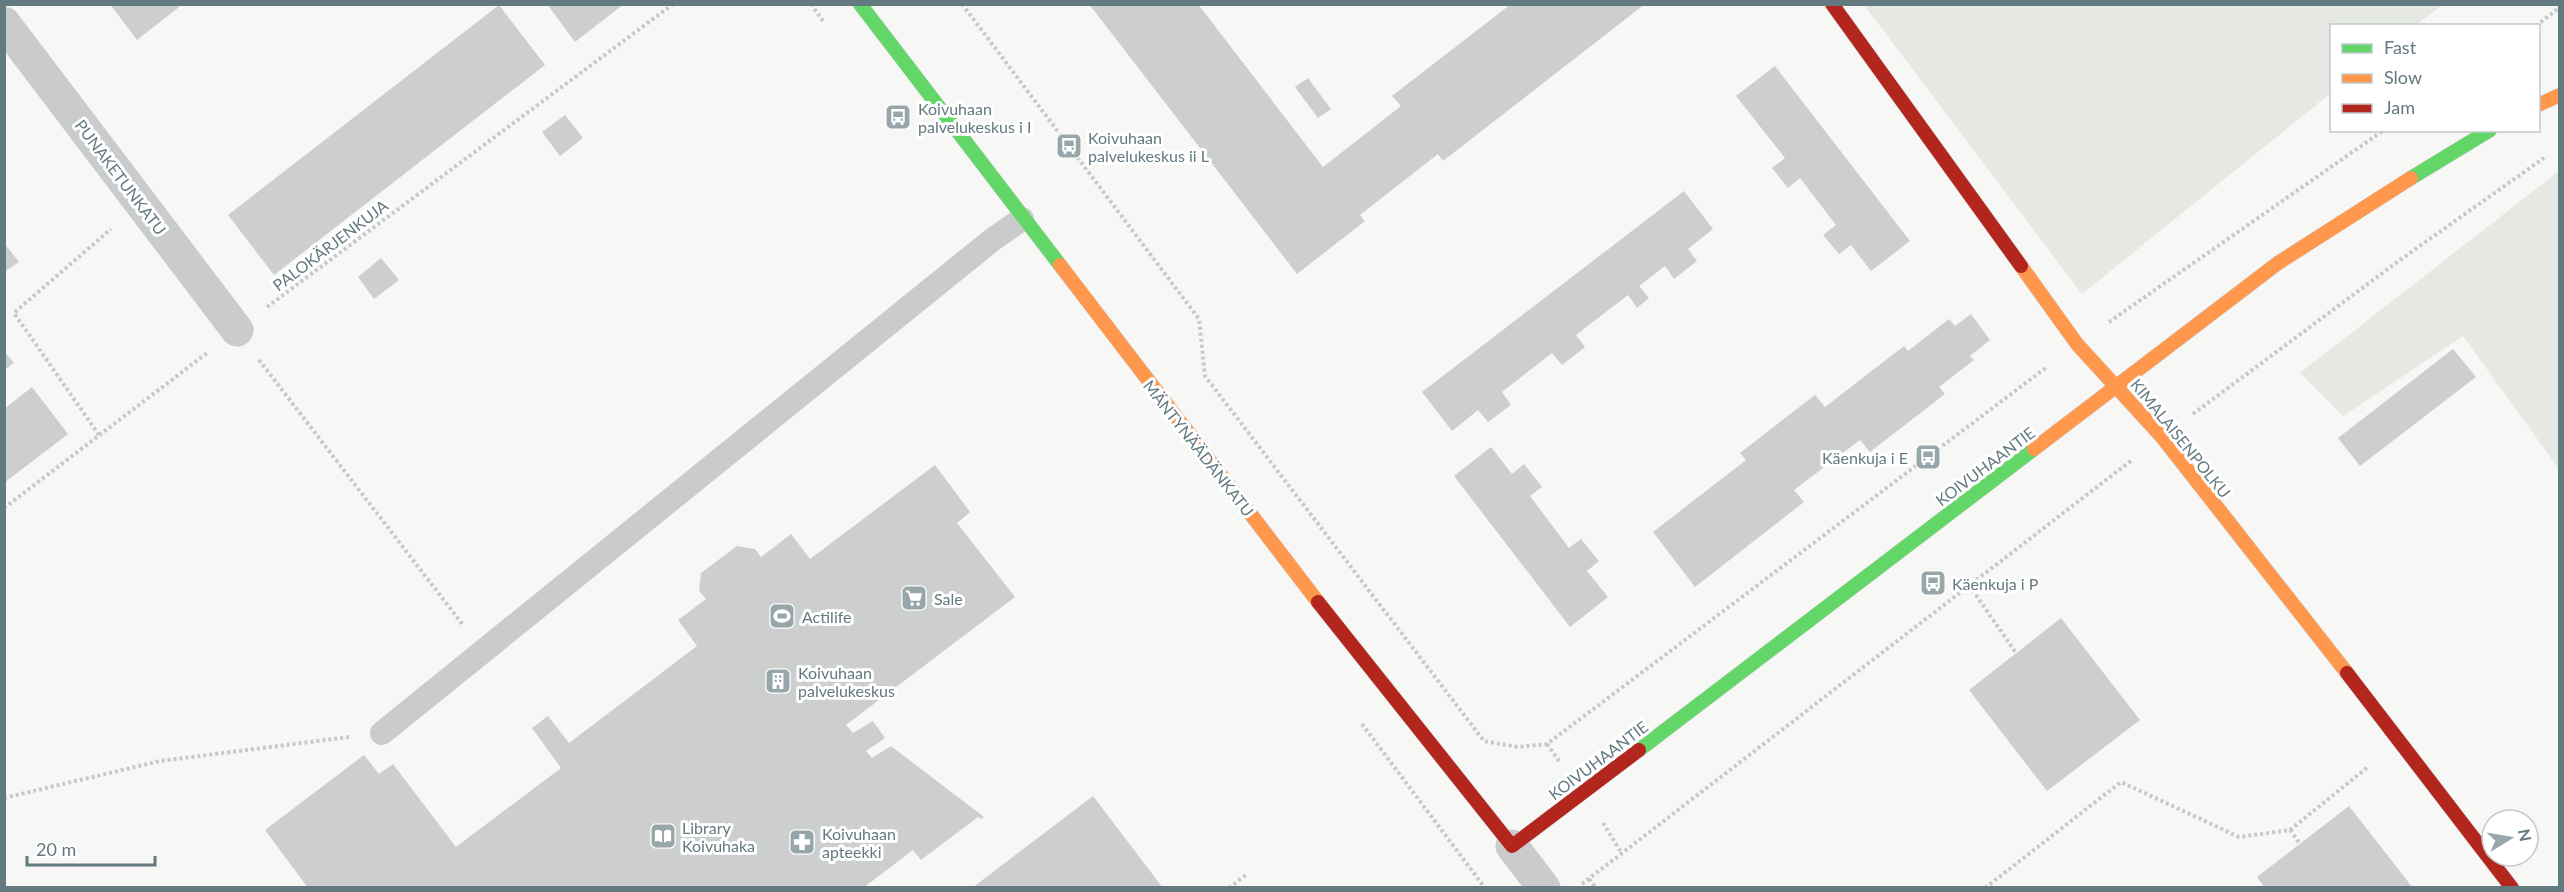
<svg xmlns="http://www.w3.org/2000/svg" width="2564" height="892" font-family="Lato,sans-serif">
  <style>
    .green { fill: #e6e9e3 }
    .building { fill: #cdcfcf }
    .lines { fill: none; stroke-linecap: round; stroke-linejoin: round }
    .fast-casing { stroke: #d3d4d4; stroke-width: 15 }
    .slow-casing { stroke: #d3d4d4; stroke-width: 15 }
    .jam-casing { stroke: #d3d4d4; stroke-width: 15 }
    .path { stroke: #c7c9c9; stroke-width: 4; stroke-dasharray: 3 3; stroke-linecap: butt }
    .lane { stroke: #c9cbcc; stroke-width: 24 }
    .street { stroke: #c9cbcc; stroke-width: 33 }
    .fast { stroke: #63d668; stroke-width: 14 }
    .slow { stroke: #ff974d; stroke-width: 14 }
    .jam { stroke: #b3261e; stroke-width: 14 }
    .labels { text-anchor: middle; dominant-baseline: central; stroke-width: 6; stroke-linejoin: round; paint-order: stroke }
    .poi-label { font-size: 16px; fill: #637a80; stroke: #fff; text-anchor: start }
    .street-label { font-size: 16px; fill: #637a80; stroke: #fff }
  </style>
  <rect width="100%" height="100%" fill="#f7f7f6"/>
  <g class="green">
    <polygon points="1864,5 2442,5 2416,25 2332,26 2331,93 2082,294"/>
    <polygon points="2559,171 2559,469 2463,336 2343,416 2300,373"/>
  </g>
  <g class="building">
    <polygon points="110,4 183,4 137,40"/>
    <polygon points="547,4 624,4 575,42"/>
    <polygon points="1089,4 1198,4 1323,167 1401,106 1392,96 1511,4 1645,4 1443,161 1438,154 1360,215 1365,221 1297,274"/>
    <polygon points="499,5 545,65 274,275 228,215"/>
    <polygon points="1775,66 1910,241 1871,271 1851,245 1839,254 1823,235 1836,225 1800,178 1788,188 1772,168 1785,158 1736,96"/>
    <polygon points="1308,78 1331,109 1318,118 1295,87"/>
    <polygon points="565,115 583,138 560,156 542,132"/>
    <polygon points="1684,191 1713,229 1688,249 1697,261 1674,279 1665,266 1639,286 1649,298 1637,308 1628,295 1576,335 1585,347 1562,365 1552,353 1502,392 1511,405 1488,422 1478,410 1452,431 1422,392"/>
    <polygon points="4,243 19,262 4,272"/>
    <polygon points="381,258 399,280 374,299 358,277"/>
    <polygon points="1971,314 1990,340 1970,356 1974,360 1939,387 1945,394 1870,452 1860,440 1794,490 1804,502 1695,587 1653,532 1746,460 1740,453 1815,395 1825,407 1904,346 1908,351 1949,319 1955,326"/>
    <polygon points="2453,349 2476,377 2360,466 2338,438"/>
    <polygon points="4,351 14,363 4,370"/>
    <polygon points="32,387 68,434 4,483 4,409"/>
    <polygon points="1491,447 1512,474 1524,464 1542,487 1530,496 1569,548 1581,539 1599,561 1587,571 1608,597 1570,627 1454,476"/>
    <polygon points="935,465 970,512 957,523 1015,597 846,725 853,733 873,721 885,738 866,751 872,758 891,746 984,817 982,819 978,817 921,860 913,850 863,888 308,888 265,830 364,755 379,774 393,764 456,847 561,768 532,728 548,716 569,743 697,646 678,620 706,599 699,591 701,573 737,546 755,549 761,557 791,534 810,559"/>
    <polygon points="2061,618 2140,720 2047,791 1969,690"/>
    <polygon points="1093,796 1163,888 972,888"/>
    <polygon points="2349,806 2413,888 2265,888 2257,877"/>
  </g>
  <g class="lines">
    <g class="fast-casing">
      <g id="fast">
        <polyline points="860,4 1060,265"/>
        <polyline points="2411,178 2490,130"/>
        <polyline points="1639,750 2034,449"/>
      </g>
    </g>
    <g class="slow-casing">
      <g id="slow">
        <polyline points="2538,105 2560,95"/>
        <polyline points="1060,265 1318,602"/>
        <polyline points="2021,266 2077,344 2162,437 2347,673"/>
        <polyline points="2034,449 2278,263 2411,178"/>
      </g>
    </g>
    <g class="jam-casing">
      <g id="jam">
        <polyline points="1832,4 2021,266"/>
        <polyline points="1318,602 1512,846 1639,750"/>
        <polyline points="2347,673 2512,888"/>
      </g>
    </g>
    <g class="path">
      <polyline points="811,4 823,21"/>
      <polyline points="962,4 1199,319 1205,376 1484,741 1518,747 1547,744 2047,367"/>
      <polyline points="2536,26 2560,7"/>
      <polyline points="267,307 673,4"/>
      <polyline points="2109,322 2384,130"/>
      <polyline points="259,360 463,625"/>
      <polyline points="2193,414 2400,260 2544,158"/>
      <polyline points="99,435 14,313 111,229"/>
      <polyline points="4,508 207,353"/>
      <polyline points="1969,585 2016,653"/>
      <polyline points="1362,724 1485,888"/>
      <polyline points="1547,744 1559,761"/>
      <polyline points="4,798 160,761 349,737"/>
      <polyline points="1603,823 1621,852"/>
      <polyline points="2290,830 2300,844"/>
      <polyline points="1589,879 1596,888"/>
      <polyline points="1582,884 2132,460"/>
      <polyline points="1229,888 1247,874"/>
      <polyline points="1985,888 2121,782 2239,837 2290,830 2369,766"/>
    </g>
    <polyline class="lane" points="382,733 992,240 1022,219"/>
    <g class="street">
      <polyline points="4,23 237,330"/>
      <polyline points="1512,846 1544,888"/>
    </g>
    <use href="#fast" class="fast"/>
    <use href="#slow" class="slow"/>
    <use href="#jam" class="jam"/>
  </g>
  <defs>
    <g id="bus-square" transform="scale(1.35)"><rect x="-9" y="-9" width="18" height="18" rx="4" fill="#97a6a9" stroke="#fff"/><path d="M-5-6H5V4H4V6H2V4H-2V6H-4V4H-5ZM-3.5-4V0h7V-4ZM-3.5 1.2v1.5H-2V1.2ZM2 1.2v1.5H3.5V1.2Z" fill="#fff"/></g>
    <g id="supermarket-square" transform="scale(1.35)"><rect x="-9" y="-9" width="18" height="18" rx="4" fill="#97a6a9" stroke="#fff"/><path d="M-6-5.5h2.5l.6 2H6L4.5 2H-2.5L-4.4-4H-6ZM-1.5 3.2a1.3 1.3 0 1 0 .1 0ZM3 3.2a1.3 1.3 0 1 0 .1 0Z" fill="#fff"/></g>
    <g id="stadium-square" transform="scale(1.35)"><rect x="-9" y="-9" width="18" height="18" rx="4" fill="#97a6a9" stroke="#fff"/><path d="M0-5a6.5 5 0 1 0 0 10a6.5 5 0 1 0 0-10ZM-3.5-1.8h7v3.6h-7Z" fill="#fff"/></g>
    <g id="building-square" transform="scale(1.35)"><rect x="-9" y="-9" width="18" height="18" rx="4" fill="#97a6a9" stroke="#fff"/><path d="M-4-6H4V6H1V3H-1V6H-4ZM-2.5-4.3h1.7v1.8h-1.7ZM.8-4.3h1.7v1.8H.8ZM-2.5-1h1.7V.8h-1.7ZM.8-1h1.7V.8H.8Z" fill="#fff"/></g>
    <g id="library-square" transform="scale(1.35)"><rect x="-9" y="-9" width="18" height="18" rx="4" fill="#97a6a9" stroke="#fff"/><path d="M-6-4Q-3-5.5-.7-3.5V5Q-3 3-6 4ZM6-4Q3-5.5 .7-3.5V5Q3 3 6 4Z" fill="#fff"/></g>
    <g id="pharmacy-square" transform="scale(1.35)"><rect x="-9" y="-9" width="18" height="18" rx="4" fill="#97a6a9" stroke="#fff"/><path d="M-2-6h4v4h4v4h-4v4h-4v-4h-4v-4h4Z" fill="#fff"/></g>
  </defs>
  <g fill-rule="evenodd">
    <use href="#bus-square" x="898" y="117"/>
    <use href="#bus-square" x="1069" y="146"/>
    <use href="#bus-square" x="1928" y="457"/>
    <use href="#bus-square" x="1933" y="583"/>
    <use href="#supermarket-square" x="914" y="598"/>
    <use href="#stadium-square" x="782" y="616"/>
    <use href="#building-square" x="778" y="681"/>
    <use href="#library-square" x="663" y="836"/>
    <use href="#pharmacy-square" x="802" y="842"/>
  </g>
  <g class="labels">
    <g class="poi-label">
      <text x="918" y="108">Koivuhaan<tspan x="918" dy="18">palvelukeskus i I</tspan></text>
      <text x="1088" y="137">Koivuhaan<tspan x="1088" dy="18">palvelukeskus ii L</tspan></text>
      <text x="1908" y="457" text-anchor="end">Käenkuja i E</text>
      <text x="1952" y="583">Käenkuja i P</text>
      <text x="934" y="598">Sale</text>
      <text x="802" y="616">Actilife</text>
      <text x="798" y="672">Koivuhaan<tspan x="798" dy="18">palvelukeskus</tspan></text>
      <text x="682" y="827">Library<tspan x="682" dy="18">Koivuhaka</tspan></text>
      <text x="822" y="833">Koivuhaan<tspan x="822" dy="18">apteekki</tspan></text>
    </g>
    <g class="street-label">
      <text transform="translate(121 177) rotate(53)">PUNAKETUNKATU</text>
      <text transform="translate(330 245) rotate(-37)">PALOKÄRJENKUJA</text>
      <text transform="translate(2181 438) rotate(51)">KIMALAISENPOLKU</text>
      <text transform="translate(1199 448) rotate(52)">MÄNTYNÄÄDÄNKATU</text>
      <text transform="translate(1985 466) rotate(-37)">KOIVUHAANTIE</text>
      <text transform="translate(1598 760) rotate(-37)">KOIVUHAANTIE</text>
    </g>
  </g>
  <rect width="2564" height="892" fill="none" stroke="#637a80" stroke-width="12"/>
  <rect x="2330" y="24" width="210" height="108" fill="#ffffff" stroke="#c1cacc" stroke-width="1.5"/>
  <rect x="2342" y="44" width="30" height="9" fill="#63d668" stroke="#c1cacc" stroke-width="1.5"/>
  <text x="2384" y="54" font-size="18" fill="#637a80">Fast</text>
  <rect x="2342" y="74" width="30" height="9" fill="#ff974d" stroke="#c1cacc" stroke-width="1.5"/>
  <text x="2384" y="84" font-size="18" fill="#637a80">Slow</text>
  <rect x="2342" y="104" width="30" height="9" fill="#b3261e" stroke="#c1cacc" stroke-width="1.5"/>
  <text x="2384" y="114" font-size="18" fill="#637a80">Jam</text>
  <g transform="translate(2510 838) rotate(79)"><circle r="28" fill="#ffffff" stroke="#c1cacc" stroke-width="1.5"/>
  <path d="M0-4.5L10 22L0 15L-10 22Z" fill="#97a6a9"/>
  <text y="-9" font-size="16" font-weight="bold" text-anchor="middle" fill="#637a80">N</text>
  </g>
  <path d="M27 856v9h128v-9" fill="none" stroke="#637a80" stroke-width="3"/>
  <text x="36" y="856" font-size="18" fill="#637a80" stroke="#ffffff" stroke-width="4.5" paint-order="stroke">20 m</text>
</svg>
